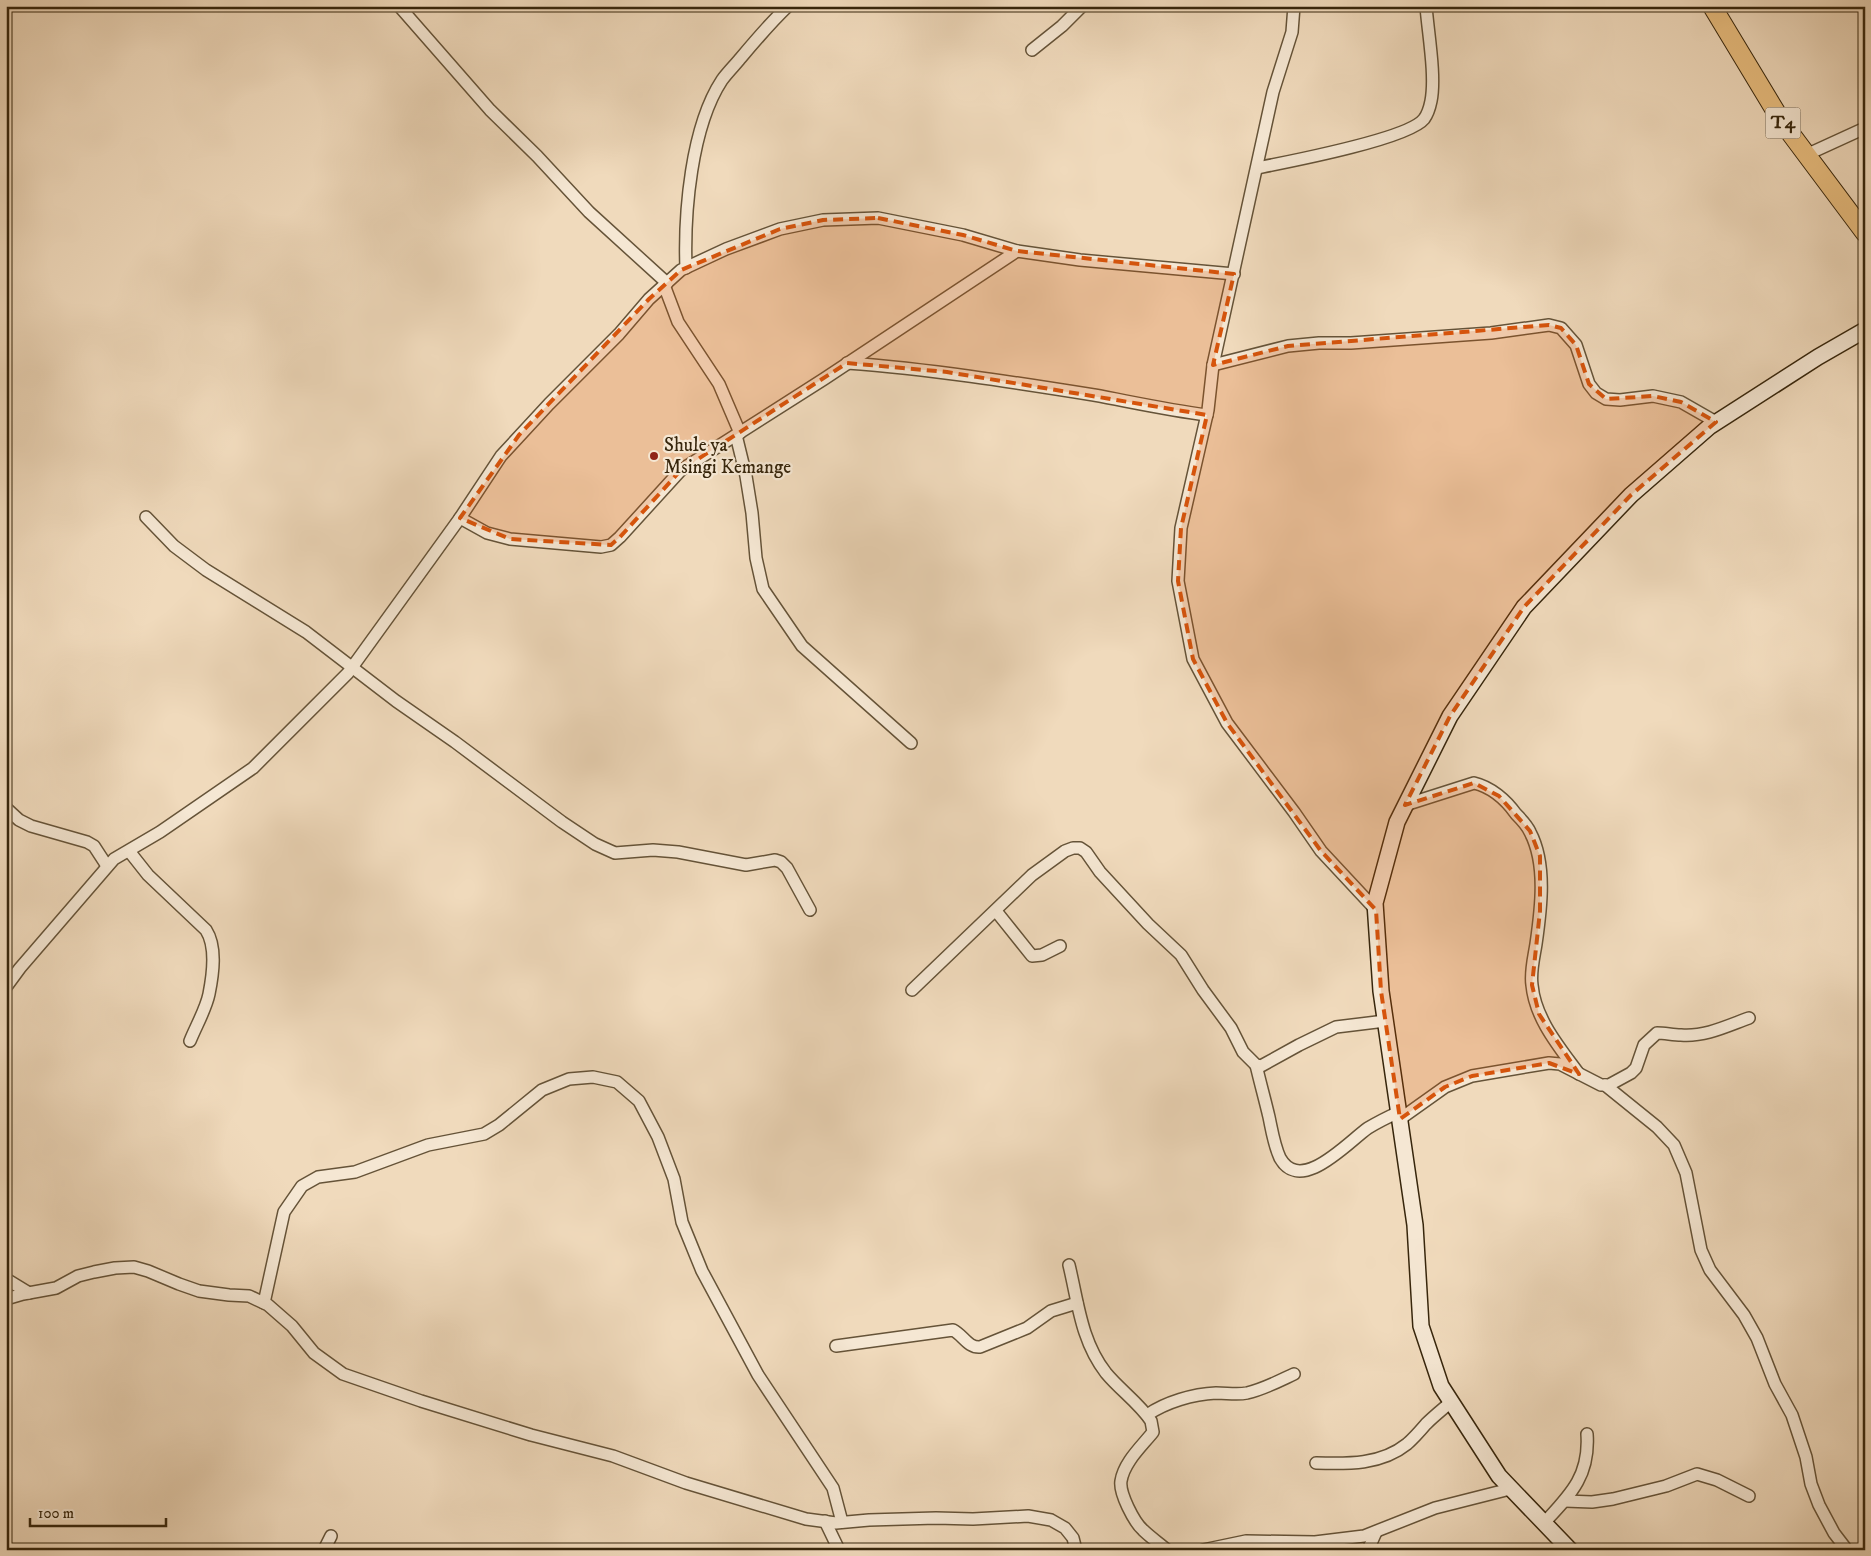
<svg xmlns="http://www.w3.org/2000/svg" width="1871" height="1556" font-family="'IM FELL DW Pica',serif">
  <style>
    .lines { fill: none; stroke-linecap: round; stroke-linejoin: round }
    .minor-casing { stroke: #655338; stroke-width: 14 }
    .secondary-casing { stroke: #37260c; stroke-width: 18 }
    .trunk-casing { stroke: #37260c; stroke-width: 20 }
    .minor { stroke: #f5e7d3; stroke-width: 11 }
    .secondary { stroke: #f5e7d3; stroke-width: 15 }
    .trunk { stroke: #e8bd7e; stroke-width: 18 }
    .marked { fill: #d6540c; fill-opacity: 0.2; stroke: #d6540c; stroke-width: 4; stroke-dasharray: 10 6; stroke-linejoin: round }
    .poi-dot { fill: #8f2418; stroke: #f5e7d3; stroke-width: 2 }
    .labels { text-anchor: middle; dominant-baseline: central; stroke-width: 4.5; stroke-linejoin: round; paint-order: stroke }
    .shield { fill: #f5e7d3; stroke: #706048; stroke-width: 1 }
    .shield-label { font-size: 18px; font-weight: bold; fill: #37260c }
    .poi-label { font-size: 19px; fill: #37260c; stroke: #f5e7d3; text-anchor: start }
  </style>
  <rect width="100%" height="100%" fill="#f0dabc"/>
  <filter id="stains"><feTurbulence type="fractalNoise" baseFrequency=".004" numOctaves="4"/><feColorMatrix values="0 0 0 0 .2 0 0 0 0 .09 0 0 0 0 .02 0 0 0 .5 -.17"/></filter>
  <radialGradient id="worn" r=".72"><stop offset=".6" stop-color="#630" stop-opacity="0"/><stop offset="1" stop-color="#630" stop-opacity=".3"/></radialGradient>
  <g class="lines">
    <g class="minor-casing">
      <g id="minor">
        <polyline points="399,6 490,110 537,156 589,212 667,283"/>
        <polyline points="1294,6 1292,32 1273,92 1213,365 1208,410 1181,528 1178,581 1193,659 1227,723 1294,812 1321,851 1376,910"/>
        <polyline points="1032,50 1062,26 1082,6"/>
        <polyline points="1806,155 1865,128"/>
        <path d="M 1257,168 C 1287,162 1408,139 1424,119 C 1427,115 1430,106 1431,101 C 1436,76 1428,33 1426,6"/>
        <path d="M 686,268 C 684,213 691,127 722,80 C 727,73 734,66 739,60 C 755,41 770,23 788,6"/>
        <polyline points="664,285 678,322 719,384 740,433"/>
        <path d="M 847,363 C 930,369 1012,382 1094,395 C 1132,402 1168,410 1207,415"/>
        <polyline points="1213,365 1288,346 1319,343 1351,343 1491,333 1549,325 1561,328 1576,345 1589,384 1596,393 1606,399 1620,400 1653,396 1681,402 1716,422"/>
        <polyline points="736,435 746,476 752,513 756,558 763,589 802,646 911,743"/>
        <polyline points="146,517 174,546 206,570 306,632 396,701 455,742 562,822 595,844 615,853 653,850 678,852 746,865 775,860 781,862 787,868 810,910"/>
        <polyline points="460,518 487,533 510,539 601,547 611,545 620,537 681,470 824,379 1017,251"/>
        <path d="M 1405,805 L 1474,783 C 1491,787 1506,800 1516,814 C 1521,819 1527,825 1530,832 C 1547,864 1541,909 1536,944 C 1534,957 1530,972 1532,985 C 1535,1019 1560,1048 1579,1074"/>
        <polyline points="6,808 19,820 31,826 87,842 94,846 107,866"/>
        <path d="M 129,851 L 148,875 L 206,930 C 217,947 213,974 209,994 C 206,1009 196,1026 190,1041"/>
        <polyline points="996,911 1032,956 1042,955 1060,946"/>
        <polyline points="6,987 20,968 114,859 160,832 253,768 348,673 460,518 501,456 549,404 619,334 649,299 681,270 726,249 780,229 823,220 878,218 963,235 1017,251 1080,260 1234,274"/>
        <polyline points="912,990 1032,875 1065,851 1073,848 1080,848 1086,852 1100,872 1148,924 1181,955 1203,990 1231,1028 1243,1052 1256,1065 1261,1066 1299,1045 1336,1027 1385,1021"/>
        <path d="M 1256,1065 C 1260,1082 1265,1100 1269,1117 C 1272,1131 1274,1145 1280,1158 C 1301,1195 1348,1142 1368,1128 C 1378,1122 1388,1117 1399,1112"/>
        <polyline points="1605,1085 1657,1127 1674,1145 1686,1173 1701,1250 1710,1270 1744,1315 1757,1338 1775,1384 1792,1415 1806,1457 1811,1484 1819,1505 1834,1533 1847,1550"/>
        <path d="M 1400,1119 L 1445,1087 L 1472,1076 L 1549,1063 L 1560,1064 L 1601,1085 L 1609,1085 L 1631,1073 L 1636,1068 L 1644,1045 L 1657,1033 C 1665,1033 1673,1035 1681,1035 C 1705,1037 1727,1026 1749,1018"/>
        <path d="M 1069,1265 C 1078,1302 1081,1341 1106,1373 C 1120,1390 1139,1403 1151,1421 L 1153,1432 C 1142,1446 1124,1462 1121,1481 C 1119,1493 1134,1522 1143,1530 C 1150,1537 1159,1543 1167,1550"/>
        <polyline points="6,1279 29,1293"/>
        <polyline points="6,1299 23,1294 56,1288 78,1276 94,1272 115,1268 134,1267 148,1271 179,1284 199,1291 229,1295 249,1296 268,1305 292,1326 314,1353 343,1374 421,1401 531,1435 613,1456 686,1483 806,1519 836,1523 869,1520 936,1518 973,1519 1028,1516 1051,1520 1065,1528 1073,1538 1076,1550"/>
        <polyline points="264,1303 284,1212 302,1186 318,1177 355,1172 428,1145 484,1134 499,1125 542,1090 569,1079 593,1077 617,1082 639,1101 658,1137 674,1179 682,1222 702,1271 758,1375 833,1488 842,1522"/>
        <path d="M 836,1346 L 953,1330 C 963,1335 968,1348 980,1347 L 1027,1328 L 1051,1311 L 1077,1303"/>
        <path d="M 1147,1415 C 1166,1402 1193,1394 1216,1393 C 1227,1393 1237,1395 1247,1393 C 1264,1389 1279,1381 1294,1374"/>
        <path d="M 1316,1463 C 1348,1464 1381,1465 1407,1444 C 1414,1438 1420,1431 1426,1424 C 1434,1416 1443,1409 1452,1401"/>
        <polyline points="1565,1501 1592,1502 1613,1499 1666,1486 1697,1474 1717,1480 1749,1496"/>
        <polyline points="825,1521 839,1550"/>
        <path d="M 1544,1523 C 1570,1495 1590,1476 1587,1434"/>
        <polyline points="324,1550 331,1536"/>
        <polyline points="1203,1550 1246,1541 1315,1542 1364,1536 1435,1508 1510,1489"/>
        <polyline points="1368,1550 1376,1532"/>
      </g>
    </g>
    <g class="secondary-casing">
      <polyline id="secondary" points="1570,1550 1499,1476 1441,1386 1421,1326 1415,1225 1381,991 1375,903 1397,822 1450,716 1524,607 1631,495 1709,427 1818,357 1865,330"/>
    </g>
    <g class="trunk-casing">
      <polyline id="trunk" points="1712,6 1782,122 1865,233"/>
    </g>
    <use href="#minor" class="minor"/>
    <use href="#secondary" class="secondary"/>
    <use href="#trunk" class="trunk"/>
  </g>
  <path class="marked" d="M 878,218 L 963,235 L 1017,251 L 1234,274 L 1213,365 L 1288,346 L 1549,325 L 1561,328 L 1576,345 L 1589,384 L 1606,399 L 1653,396 L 1681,402 L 1716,422 L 1631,495 L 1524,607 L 1450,716 L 1405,805 L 1474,783 L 1499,796 L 1530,831 L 1540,856 L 1540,911 L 1532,985 L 1539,1014 L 1579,1074 L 1549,1063 L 1472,1076 L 1445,1087 L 1400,1119 L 1381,991 L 1376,910 L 1321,851 L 1227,723 L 1193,659 L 1178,581 L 1181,528 L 1207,415 L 947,372 L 847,363 L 681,470 L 620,537 L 611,545 L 510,539 L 460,518 L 519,435 L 649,299 L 681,270 L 780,229 L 823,220 Z"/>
  <circle class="poi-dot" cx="654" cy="456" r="5"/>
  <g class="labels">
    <rect class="shield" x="1765.5" y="107.5" width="35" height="31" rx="4"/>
    <g class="shield-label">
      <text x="1783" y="123">T4</text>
    </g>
    <g class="poi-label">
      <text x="664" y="445">Shule ya<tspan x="664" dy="22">Msingi Kemange</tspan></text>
    </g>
  </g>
  <rect width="1871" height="1556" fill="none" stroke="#f0dabc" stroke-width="25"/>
  <rect x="8" y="8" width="1856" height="1541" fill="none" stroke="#37260c" stroke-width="2.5"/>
  <rect x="12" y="12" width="1846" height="1531" fill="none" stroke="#37260c"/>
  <path d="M30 1518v8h136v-8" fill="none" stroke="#37260c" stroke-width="2.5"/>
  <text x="38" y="1518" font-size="15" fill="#37260c" stroke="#f5e7d3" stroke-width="4" paint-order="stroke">100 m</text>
  <rect width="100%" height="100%" filter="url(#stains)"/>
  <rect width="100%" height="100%" fill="url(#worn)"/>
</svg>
